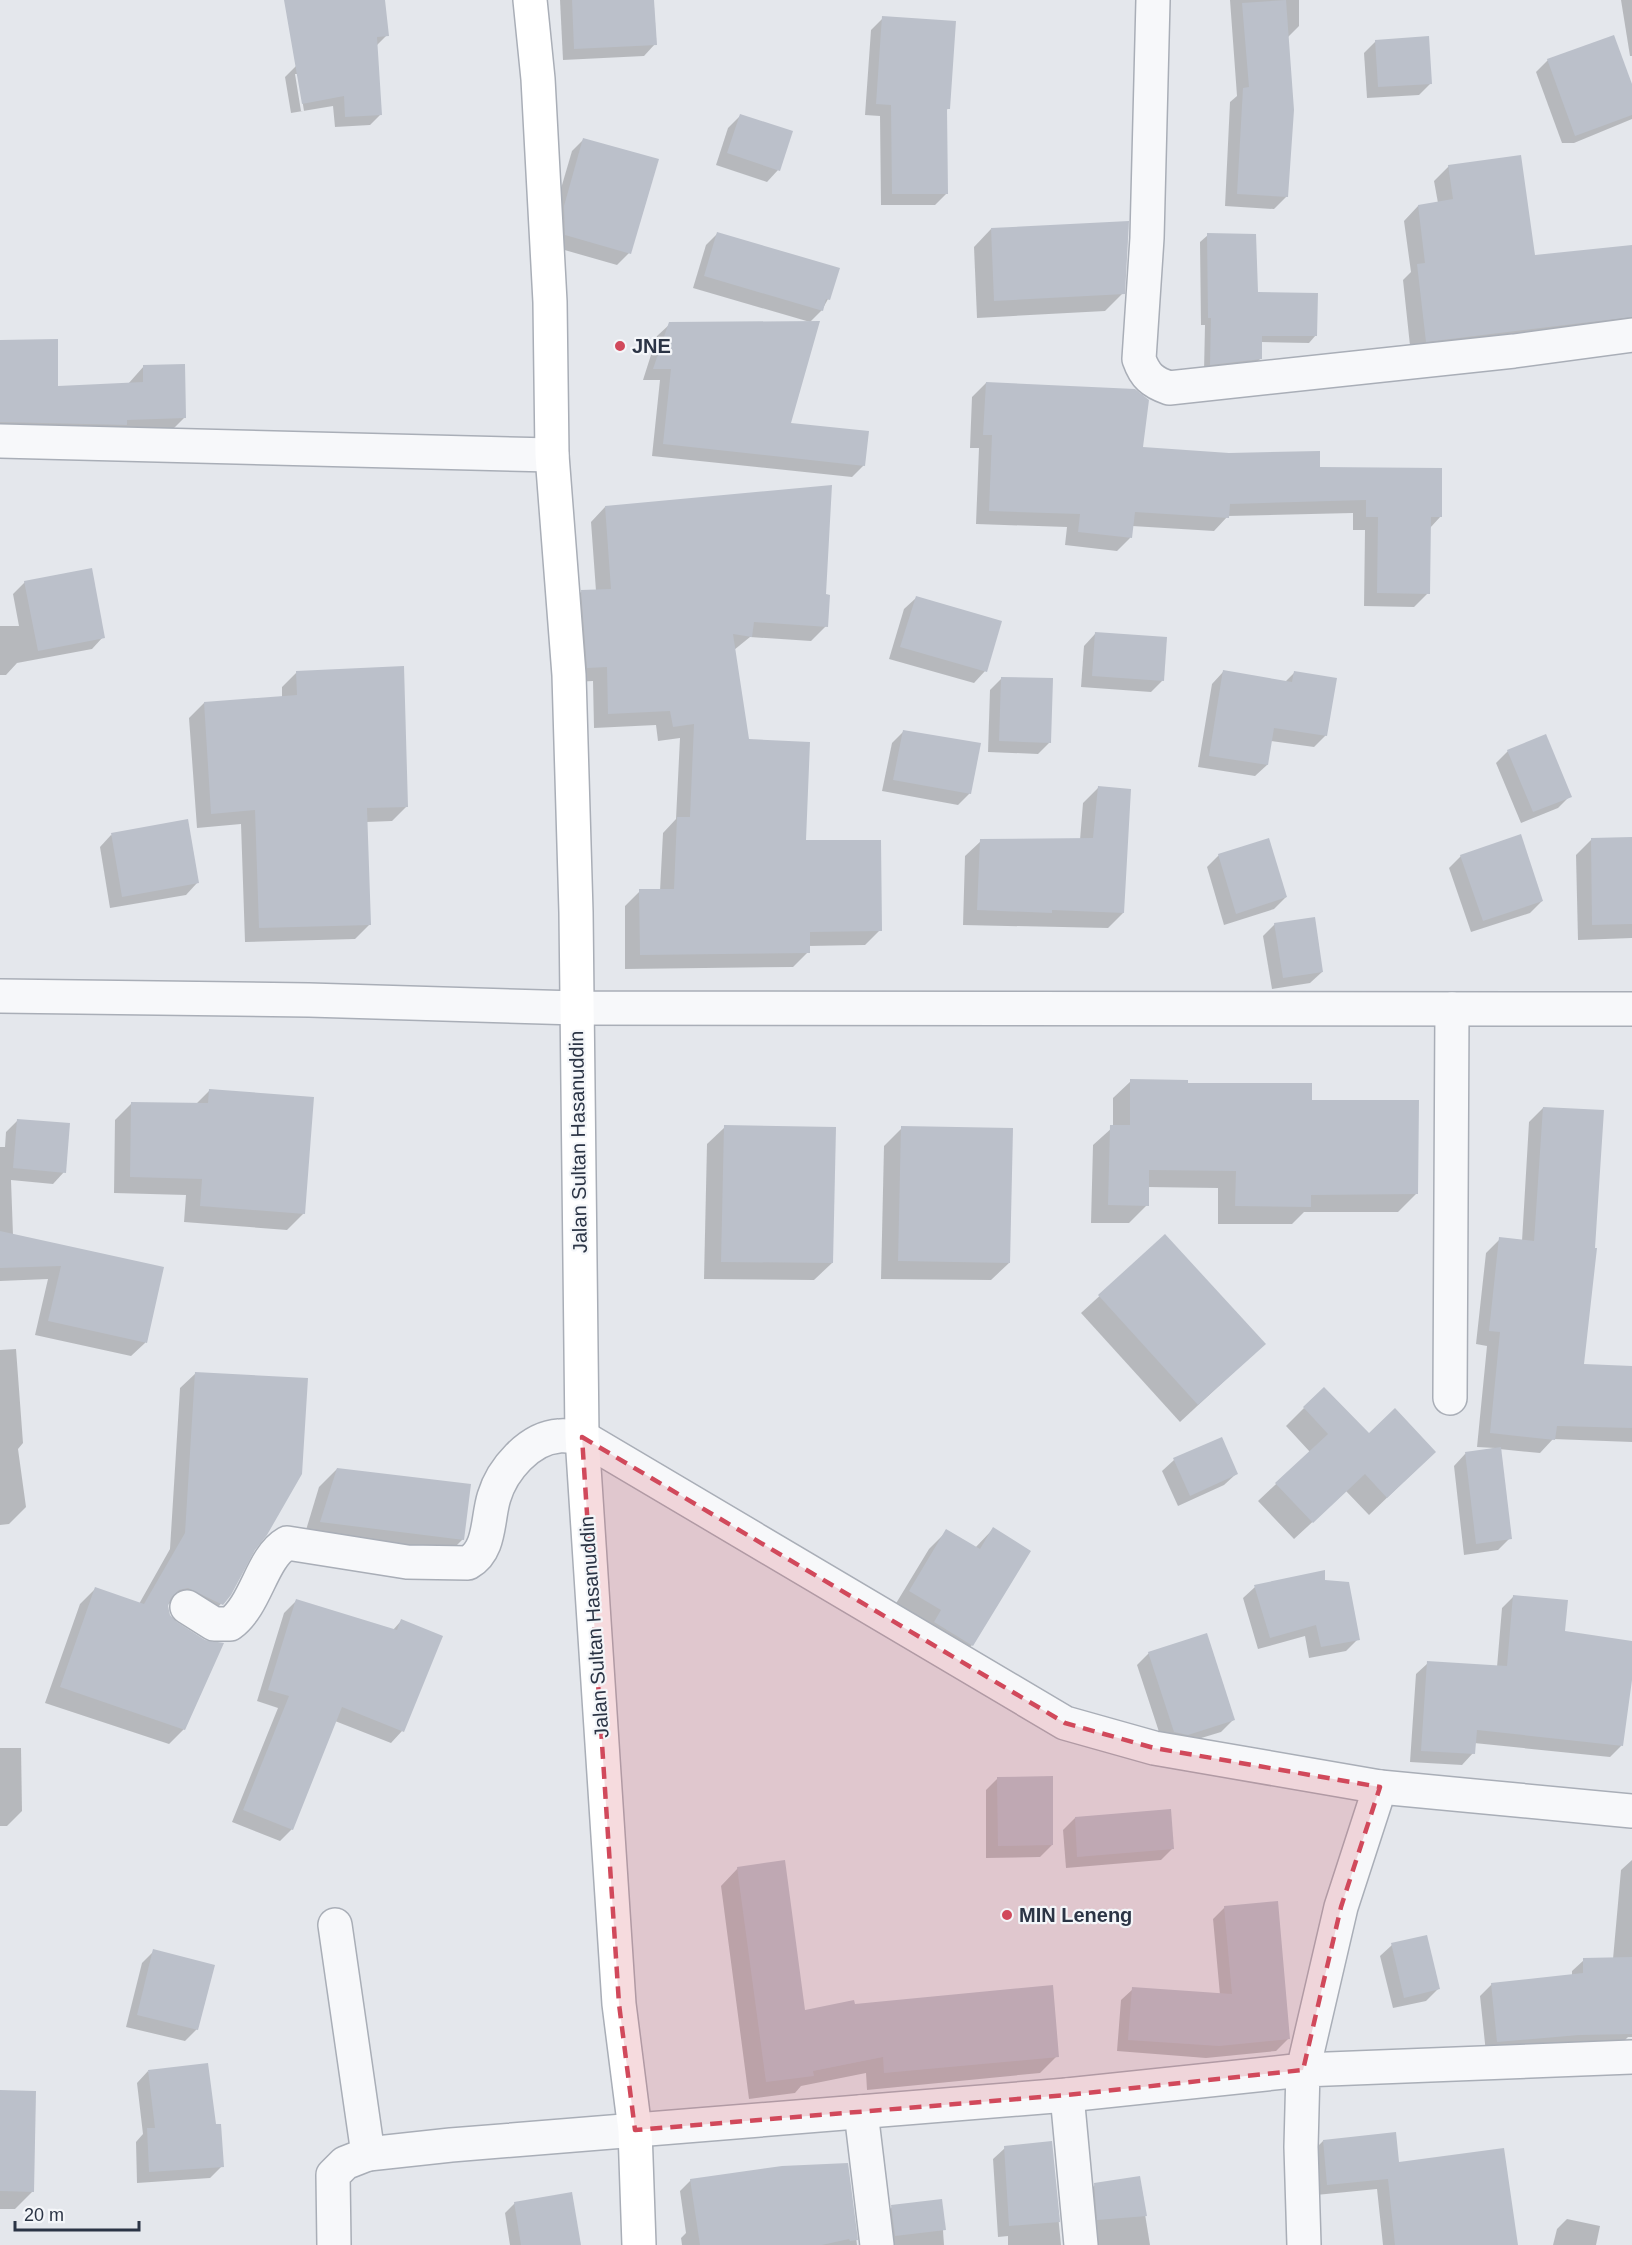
<svg xmlns="http://www.w3.org/2000/svg" width="1632" height="2245" font-family="Arial,sans-serif">
  <style>
    .shadow { fill: #0003; fill-rule: evenodd }
    .building { fill: #bbc0ca }
    .lines { fill: none; stroke-linecap: round; stroke-linejoin: round }
    .minor-casing { stroke: #a9aeb7; stroke-width: 36 }
    .tertiary-casing { stroke: #a9aeb7; stroke-width: 36 }
    .secondary-casing { stroke: #a9aeb7; stroke-width: 36 }
    .minor { stroke: #f7f8fa; stroke-width: 33 }
    .tertiary { stroke: #f7f8fa; stroke-width: 33 }
    .secondary { stroke: #fff; stroke-width: 33 }
    .marked { fill: #d1495b; fill-opacity: 0.2; stroke: #d1495b; stroke-width: 4.5; stroke-dasharray: 12 8; stroke-linejoin: round }
    .poi-dot { fill: #d1495b; stroke: #f4f6f9; stroke-width: 2 }
    .labels { text-anchor: middle; dominant-baseline: central; stroke-width: 4.5; stroke-linejoin: round; paint-order: stroke }
    .poi-label { font-size: 20px; font-weight: bold; fill: #2b3445; stroke: #f4f6f9; text-anchor: start }
    .street-label { font-size: 20px; fill: #2b3445; stroke: #f4f6f9 }
  </style>
  <rect width="100%" height="100%" fill="#e4e7ec"/>
  <g class="shadow">
    <path d="M 305,0 L 383,0 L 387,35 L 376,46 L 380,115 L 370,125 L 335,127 L 333,106 L 291,113 L 285,77 L 296,66 ZM 295,74 L 298,74 L 304,111 L 301,111 Z"/>
    <polygon points="560,0 653,0 655,44 644,56 563,60"/>
    <polygon points="1230,0 1299,0 1299,26 1287,38 1287,196 1274,209 1225,206 1230,102 1237,96"/>
    <polygon points="1621,0 1632,0 1632,56 1630,56"/>
    <polygon points="883,18 949,108 945,111 947,193 935,205 881,205 880,116 865,115 871,30"/>
    <polygon points="1376,41 1431,83 1419,95 1367,98 1364,53"/>
    <polygon points="1548,60 1632,89 1632,119 1574,143 1562,143 1536,72"/>
    <polygon points="740,116 778,170 767,182 716,165 728,128"/>
    <polygon points="584,139 629,253 617,265 554,247 552,219 572,151"/>
    <polygon points="1449,166 1534,256 1632,246 1632,339 1411,355 1403,280 1411,272 1404,221 1418,206 1438,203 1434,181"/>
    <polygon points="991,229 1123,293 1105,311 977,318 974,247"/>
    <polygon points="717,234 828,299 822,310 810,322 693,288 706,245"/>
    <polygon points="1208,235 1256,294 1316,335 1309,343 1261,342 1260,359 1253,366 1204,371 1205,325 1201,325 1200,242"/>
    <polygon points="670,324 789,425 864,465 852,477 652,456 660,380 643,380 657,336"/>
    <polygon points="0,341 57,387 128,384 144,366 184,418 169,433 0,437"/>
    <polygon points="986,383 1142,448 1319,469 1441,516 1430,528 1428,593 1414,607 1364,606 1365,530 1353,530 1353,513 1228,516 1214,531 1132,526 1130,538 1117,551 1065,545 1067,527 976,524 979,448 970,448 972,397"/>
    <polygon points="605,507 824,596 826,626 811,641 750,637 734,650 748,741 804,842 880,930 865,945 808,946 808,952 793,967 625,969 625,906 640,891 660,891 663,833 676,819 680,738 658,741 656,725 594,728 593,681 573,682 567,606 582,591 596,591 591,522"/>
    <polygon points="25,582 103,637 92,649 17,663 6,675 0,675 0,626 19,626 13,594"/>
    <polygon points="916,598 985,671 974,683 889,659 904,609"/>
    <polygon points="1095,634 1163,680 1151,692 1081,687 1084,646"/>
    <polygon points="297,672 407,806 392,821 366,822 370,924 355,939 245,942 241,824 197,828 189,718 204,703 282,698 282,687"/>
    <polygon points="1223,672 1285,682 1295,672 1326,735 1314,747 1271,741 1267,765 1255,776 1198,767 1212,684"/>
    <polygon points="1002,678 1050,742 1038,754 988,752 990,690"/>
    <polygon points="904,731 970,793 958,805 882,791 892,743"/>
    <polygon points="1508,751 1570,796 1558,808 1521,823 1496,763"/>
    <polygon points="1098,788 1123,913 1108,928 963,925 965,856 981,841 1080,840 1083,803"/>
    <polygon points="111,835 197,883 186,895 110,908 100,847"/>
    <polygon points="1592,839 1632,839 1632,938 1578,940 1576,855"/>
    <polygon points="1219,855 1286,897 1274,909 1224,925 1207,867"/>
    <polygon points="1461,856 1542,901 1530,913 1471,932 1449,868"/>
    <polygon points="1275,924 1322,972 1310,983 1272,989 1263,936"/>
    <polygon points="1131,1081 1186,1085 1310,1102 1416,1194 1398,1212 1304,1212 1292,1224 1218,1224 1218,1188 1147,1187 1147,1205 1129,1223 1091,1223 1093,1145 1113,1127 1113,1098"/>
    <polygon points="209,1091 304,1213 287,1230 184,1222 186,1195 114,1193 115,1120 132,1103 195,1105"/>
    <polygon points="1543,1108 1582,1365 1632,1367 1632,1442 1553,1439 1540,1453 1499,1449 1510,1538 1498,1550 1464,1555 1454,1466 1465,1454 1495,1448 1477,1447 1487,1346 1476,1344 1486,1253 1500,1239 1522,1241 1529,1122"/>
    <polygon points="18,1120 64,1172 53,1184 11,1180 13,1235 162,1268 145,1343 131,1356 35,1335 48,1279 0,1281 0,1147 5,1147 6,1132"/>
    <polygon points="725,1127 832,1263 814,1280 704,1279 707,1144"/>
    <polygon points="902,1128 1009,1263 991,1280 881,1279 884,1146"/>
    <polygon points="1165,1236 1264,1344 1180,1422 1081,1313"/>
    <polygon points="16,1349 23,1443 18,1449 26,1507 9,1524 0,1525 0,1350"/>
    <polygon points="196,1373 230,1594 206,1620 172,1603 167,1604 184,1729 169,1744 45,1703 80,1604 95,1589 139,1604 170,1549 180,1388"/>
    <polygon points="1304,1408 1369,1435 1417,1469 1369,1515 1346,1491 1294,1539 1258,1501 1310,1452 1286,1426"/>
    <polygon points="1174,1460 1236,1474 1224,1485 1178,1506 1162,1471"/>
    <polygon points="337,1469 463,1539 445,1557 303,1540 319,1487"/>
    <polygon points="993,1529 972,1645 954,1663 892,1610 929,1549 947,1531 975,1548"/>
    <polygon points="1324,1581 1358,1639 1346,1651 1309,1658 1305,1636 1258,1649 1243,1598 1255,1587"/>
    <polygon points="1513,1597 1563,1633 1632,1642 1632,1670 1621,1746 1610,1757 1474,1743 1473,1753 1462,1765 1410,1762 1416,1674 1428,1663 1497,1667 1502,1608"/>
    <polygon points="296,1601 393,1630 401,1621 441,1637 402,1731 391,1743 335,1721 292,1829 280,1841 232,1822 278,1708 257,1701 284,1613"/>
    <polygon points="1149,1653 1233,1720 1221,1732 1175,1746 1163,1744 1137,1665"/>
    <polygon points="0,1748 21,1748 22,1811 7,1826 0,1826"/>
    <polygon points="998,1778 1052,1845 1040,1857 986,1858 986,1790"/>
    <polygon points="1075,1818 1173,1848 1161,1860 1066,1868 1063,1830"/>
    <polygon points="1632,1860 1632,2037 1628,2037 1620,2045 1486,2053 1480,1996 1492,1984 1572,1976 1572,1971 1584,1960 1613,1959 1621,1870"/>
    <polygon points="738,1868 803,2011 853,2005 1057,2056 1040,2073 867,2090 866,2073 801,2086 795,2093 749,2099 721,1886"/>
    <polygon points="1225,1907 1288,2039 1276,2051 1206,2058 1117,2051 1121,2000 1133,1989 1220,1995 1213,1919"/>
    <polygon points="1392,1945 1438,1989 1426,2001 1393,2008 1380,1956"/>
    <polygon points="154,1951 197,2029 185,2041 126,2027 142,1963"/>
    <polygon points="148,2071 222,2166 210,2178 137,2183 136,2142 143,2134 137,2083"/>
    <polygon points="0,2092 33,2191 15,2209 0,2209"/>
    <polygon points="1323,2141 1397,2164 1516,2245 1383,2245 1377,2189 1316,2195 1312,2152"/>
    <polygon points="1051,2143 1061,2245 1008,2245 1008,2236 998,2237 993,2159 1005,2148"/>
    <polygon points="847,2165 857,2245 682,2245 681,2238 686,2233 680,2191 691,2180"/>
    <polygon points="1139,2177 1150,2245 1087,2245 1084,2196 1095,2185"/>
    <polygon points="941,2201 944,2245 883,2245 881,2218 892,2207"/>
    <polygon points="515,2203 580,2245 510,2245 505,2213"/>
    <polygon points="1567,2219 1600,2226 1596,2245 1553,2245 1557,2229"/>
  </g>
  <g class="building">
    <polygon points="284,0 385,0 389,36 377,37 382,115 345,117 344,96 302,104"/>
    <polygon points="572,0 654,0 657,45 574,49"/>
    <polygon points="1286,0 1294,110 1288,197 1237,194 1243,88 1249,87 1242,3"/>
    <polygon points="882,16 956,21 950,109 947,109 948,194 892,194 891,105 876,104"/>
    <polygon points="1614,35 1632,84 1632,115 1575,136 1547,59"/>
    <polygon points="1429,36 1432,84 1378,87 1375,40"/>
    <polygon points="740,114 793,131 780,171 727,153"/>
    <polygon points="583,138 659,159 631,254 565,235 564,206"/>
    <polygon points="1521,155 1535,255 1632,245 1632,317 1426,342 1417,264 1425,263 1418,205 1453,199 1448,165"/>
    <polygon points="1129,221 1125,294 994,301 991,228"/>
    <polygon points="717,232 840,268 830,300 826,299 823,311 704,276"/>
    <polygon points="1207,233 1256,234 1258,292 1318,293 1317,336 1262,336 1262,359 1210,365 1211,318 1208,318"/>
    <polygon points="820,321 791,423 869,431 865,466 663,444 671,369 653,369 669,322"/>
    <polygon points="58,339 58,386 143,382 143,365 185,364 186,418 127,420 127,425 0,422 0,340"/>
    <polygon points="986,382 1135,389 1149,400 1143,447 1229,453 1320,451 1320,467 1442,468 1442,517 1431,517 1430,594 1377,593 1378,517 1366,517 1366,500 1230,504 1229,518 1135,512 1132,538 1078,532 1080,514 989,511 992,435 983,435"/>
    <polygon points="832,485 826,594 830,595 828,627 754,622 752,637 733,634 749,739 810,742 806,840 881,840 882,931 810,932 810,953 640,955 639,889 674,889 677,817 690,817 694,724 673,727 670,711 608,714 607,667 587,668 581,590 611,589 605,506"/>
    <polygon points="92,568 105,638 38,651 24,581"/>
    <polygon points="916,596 1002,621 987,672 900,647"/>
    <polygon points="1095,632 1167,637 1164,681 1092,676"/>
    <polygon points="404,666 408,807 367,808 371,925 259,928 255,810 211,814 204,702 297,695 296,671"/>
    <polygon points="1223,670 1292,682 1294,671 1337,678 1327,736 1274,728 1268,765 1209,756"/>
    <polygon points="1001,677 1053,678 1051,743 999,741"/>
    <polygon points="903,730 981,743 971,794 893,780"/>
    <polygon points="1546,734 1572,797 1533,812 1507,750"/>
    <polygon points="1098,786 1131,789 1124,913 1052,910 1052,913 977,910 980,839 1093,838"/>
    <polygon points="188,819 199,883 122,897 111,833"/>
    <polygon points="1521,834 1543,901 1483,921 1460,855"/>
    <polygon points="1632,837 1632,924 1592,925 1591,838"/>
    <polygon points="1269,838 1287,897 1236,914 1218,854"/>
    <polygon points="1315,917 1323,972 1283,978 1274,923"/>
    <polygon points="1130,1079 1188,1080 1188,1083 1312,1083 1312,1100 1419,1100 1418,1194 1311,1195 1311,1207 1235,1206 1236,1171 1149,1170 1149,1206 1108,1205 1110,1125 1130,1125"/>
    <polygon points="209,1089 314,1097 305,1214 200,1206 202,1179 130,1177 131,1102 208,1103"/>
    <polygon points="1543,1107 1604,1110 1595,1248 1597,1248 1584,1364 1632,1366 1632,1428 1557,1426 1555,1440 1490,1433 1500,1332 1489,1331 1499,1237 1534,1241"/>
    <polygon points="17,1119 70,1123 66,1173 13,1168"/>
    <polygon points="724,1125 836,1127 833,1263 721,1262"/>
    <polygon points="901,1126 1013,1128 1010,1263 898,1261"/>
    <polygon points="0,1231 164,1267 147,1343 48,1321 61,1266 0,1268"/>
    <polygon points="1165,1234 1266,1344 1198,1405 1098,1295"/>
    <polygon points="195,1372 308,1378 302,1474 267,1535 255,1550 231,1595 223,1605 188,1588 179,1590 171,1598 168,1606 170,1615 177,1622 205,1640 224,1643 185,1730 60,1687 95,1587 144,1604 185,1533"/>
    <polygon points="1324,1387 1369,1433 1395,1408 1436,1452 1387,1498 1365,1474 1313,1523 1275,1483 1328,1434 1303,1407"/>
    <polygon points="1222,1437 1238,1474 1190,1496 1173,1458"/>
    <polygon points="1501,1447 1512,1539 1476,1544 1465,1452"/>
    <polygon points="337,1468 471,1484 464,1540 320,1522"/>
    <polygon points="993,1527 1031,1551 973,1646 934,1622 941,1610 909,1591 946,1529 980,1549"/>
    <polygon points="1325,1570 1325,1580 1349,1582 1360,1640 1321,1647 1316,1625 1270,1638 1254,1585"/>
    <polygon points="1513,1595 1568,1600 1565,1631 1632,1641 1632,1680 1623,1746 1477,1730 1475,1754 1421,1751 1427,1661 1507,1666"/>
    <polygon points="296,1599 397,1630 401,1619 443,1636 404,1732 342,1707 293,1830 243,1810 289,1696 268,1690"/>
    <polygon points="1207,1633 1235,1720 1188,1735 1174,1732 1148,1652"/>
    <polygon points="1053,1776 1053,1845 998,1846 997,1777"/>
    <polygon points="1171,1809 1174,1849 1077,1857 1075,1817"/>
    <polygon points="785,1860 805,2010 854,2000 855,2004 1053,1985 1059,2057 884,2073 883,2057 813,2071 814,2076 766,2082 737,1867"/>
    <polygon points="1278,1901 1290,2039 1219,2046 1128,2040 1132,1987 1232,1994 1224,1906"/>
    <polygon points="1427,1935 1440,1989 1404,1998 1391,1943"/>
    <polygon points="153,1949 215,1965 198,2030 137,2015"/>
    <polygon points="1632,1957 1632,2034 1579,2035 1497,2042 1491,1983 1583,1973 1583,1958"/>
    <polygon points="208,2063 216,2124 221,2124 224,2167 149,2172 147,2128 155,2128 148,2070"/>
    <polygon points="0,2090 36,2091 34,2192 0,2191"/>
    <polygon points="1396,2132 1399,2162 1504,2148 1518,2245 1395,2245 1388,2179 1327,2185 1323,2140"/>
    <polygon points="1052,2141 1060,2222 1009,2226 1004,2146"/>
    <polygon points="848,2163 858,2240 850,2241 849,2239 822,2245 700,2245 690,2179 782,2166"/>
    <polygon points="1140,2176 1147,2216 1097,2220 1094,2183"/>
    <polygon points="572,2192 581,2245 521,2245 514,2202"/>
    <polygon points="942,2199 946,2230 895,2236 891,2205"/>
  </g>
  <g class="lines">
    <g class="minor-casing">
      <g id="minor">
        <path d="M 1153,0 L 1147,238 L 1139,359 C 1145,376 1152,382 1169,388 L 1514,351 L 1632,335"/>
        <polyline points="0,441 552,455"/>
        <polyline points="1450,1398 1452,1009"/>
        <path d="M 187,1607 L 214,1624 L 230,1624 C 257,1604 261,1558 287,1543 L 407,1562 L 468,1563 C 491,1550 487,1519 494,1497 C 502,1470 529,1438 559,1436 C 566,1435 574,1437 582,1437 L 1065,1723 L 1154,1748 L 1380,1787"/>
        <polyline points="335,1925 368,2154 451,2145 1067,2095 1303,2070 1341,1907 1380,1787 1632,1811"/>
        <polyline points="1067,2095 1081,2245"/>
        <polyline points="861,2112 877,2245"/>
        <polyline points="334,2245 333,2175 345,2163 368,2154"/>
        <polyline points="1304,2245 1301,2147 1303,2070 1632,2057"/>
      </g>
    </g>
    <g class="tertiary-casing">
      <polyline id="tertiary" points="0,996 309,1000 577,1008 1632,1009"/>
    </g>
    <g class="secondary-casing">
      <polyline id="secondary" points="530,0 538,79 550,302 552,455 569,675 576,912 582,1437 619,2004 635,2130 639,2245"/>
    </g>
    <use href="#minor" class="minor"/>
    <use href="#tertiary" class="tertiary"/>
    <use href="#secondary" class="secondary"/>
  </g>
  <path class="marked" d="M 582,1437 L 1065,1723 L 1154,1748 L 1380,1787 L 1341,1907 L 1303,2070 L 1067,2095 L 635,2130 L 619,2004 Z"/>
  <g class="poi-dot">
    <circle cx="620" cy="346" r="6"/>
    <circle cx="1007" cy="1915" r="6"/>
  </g>
  <g class="labels">
    <g class="poi-label">
      <text x="632" y="346">JNE</text>
      <text x="1019" y="1915">MIN Leneng</text>
    </g>
    <g class="street-label">
      <text transform="translate(578 1142) rotate(-91)">Jalan Sultan Hasanuddin</text>
      <text transform="translate(594 1627) rotate(-94)">Jalan Sultan Hasanuddin</text>
    </g>
  </g>
  <path d="M15 2221v9h124v-9" fill="none" stroke="#2b3445" stroke-width="3"/>
  <text x="24" y="2221" font-size="18" fill="#2b3445" stroke="#f4f6f9" stroke-width="4.5" paint-order="stroke">20 m</text>
</svg>
